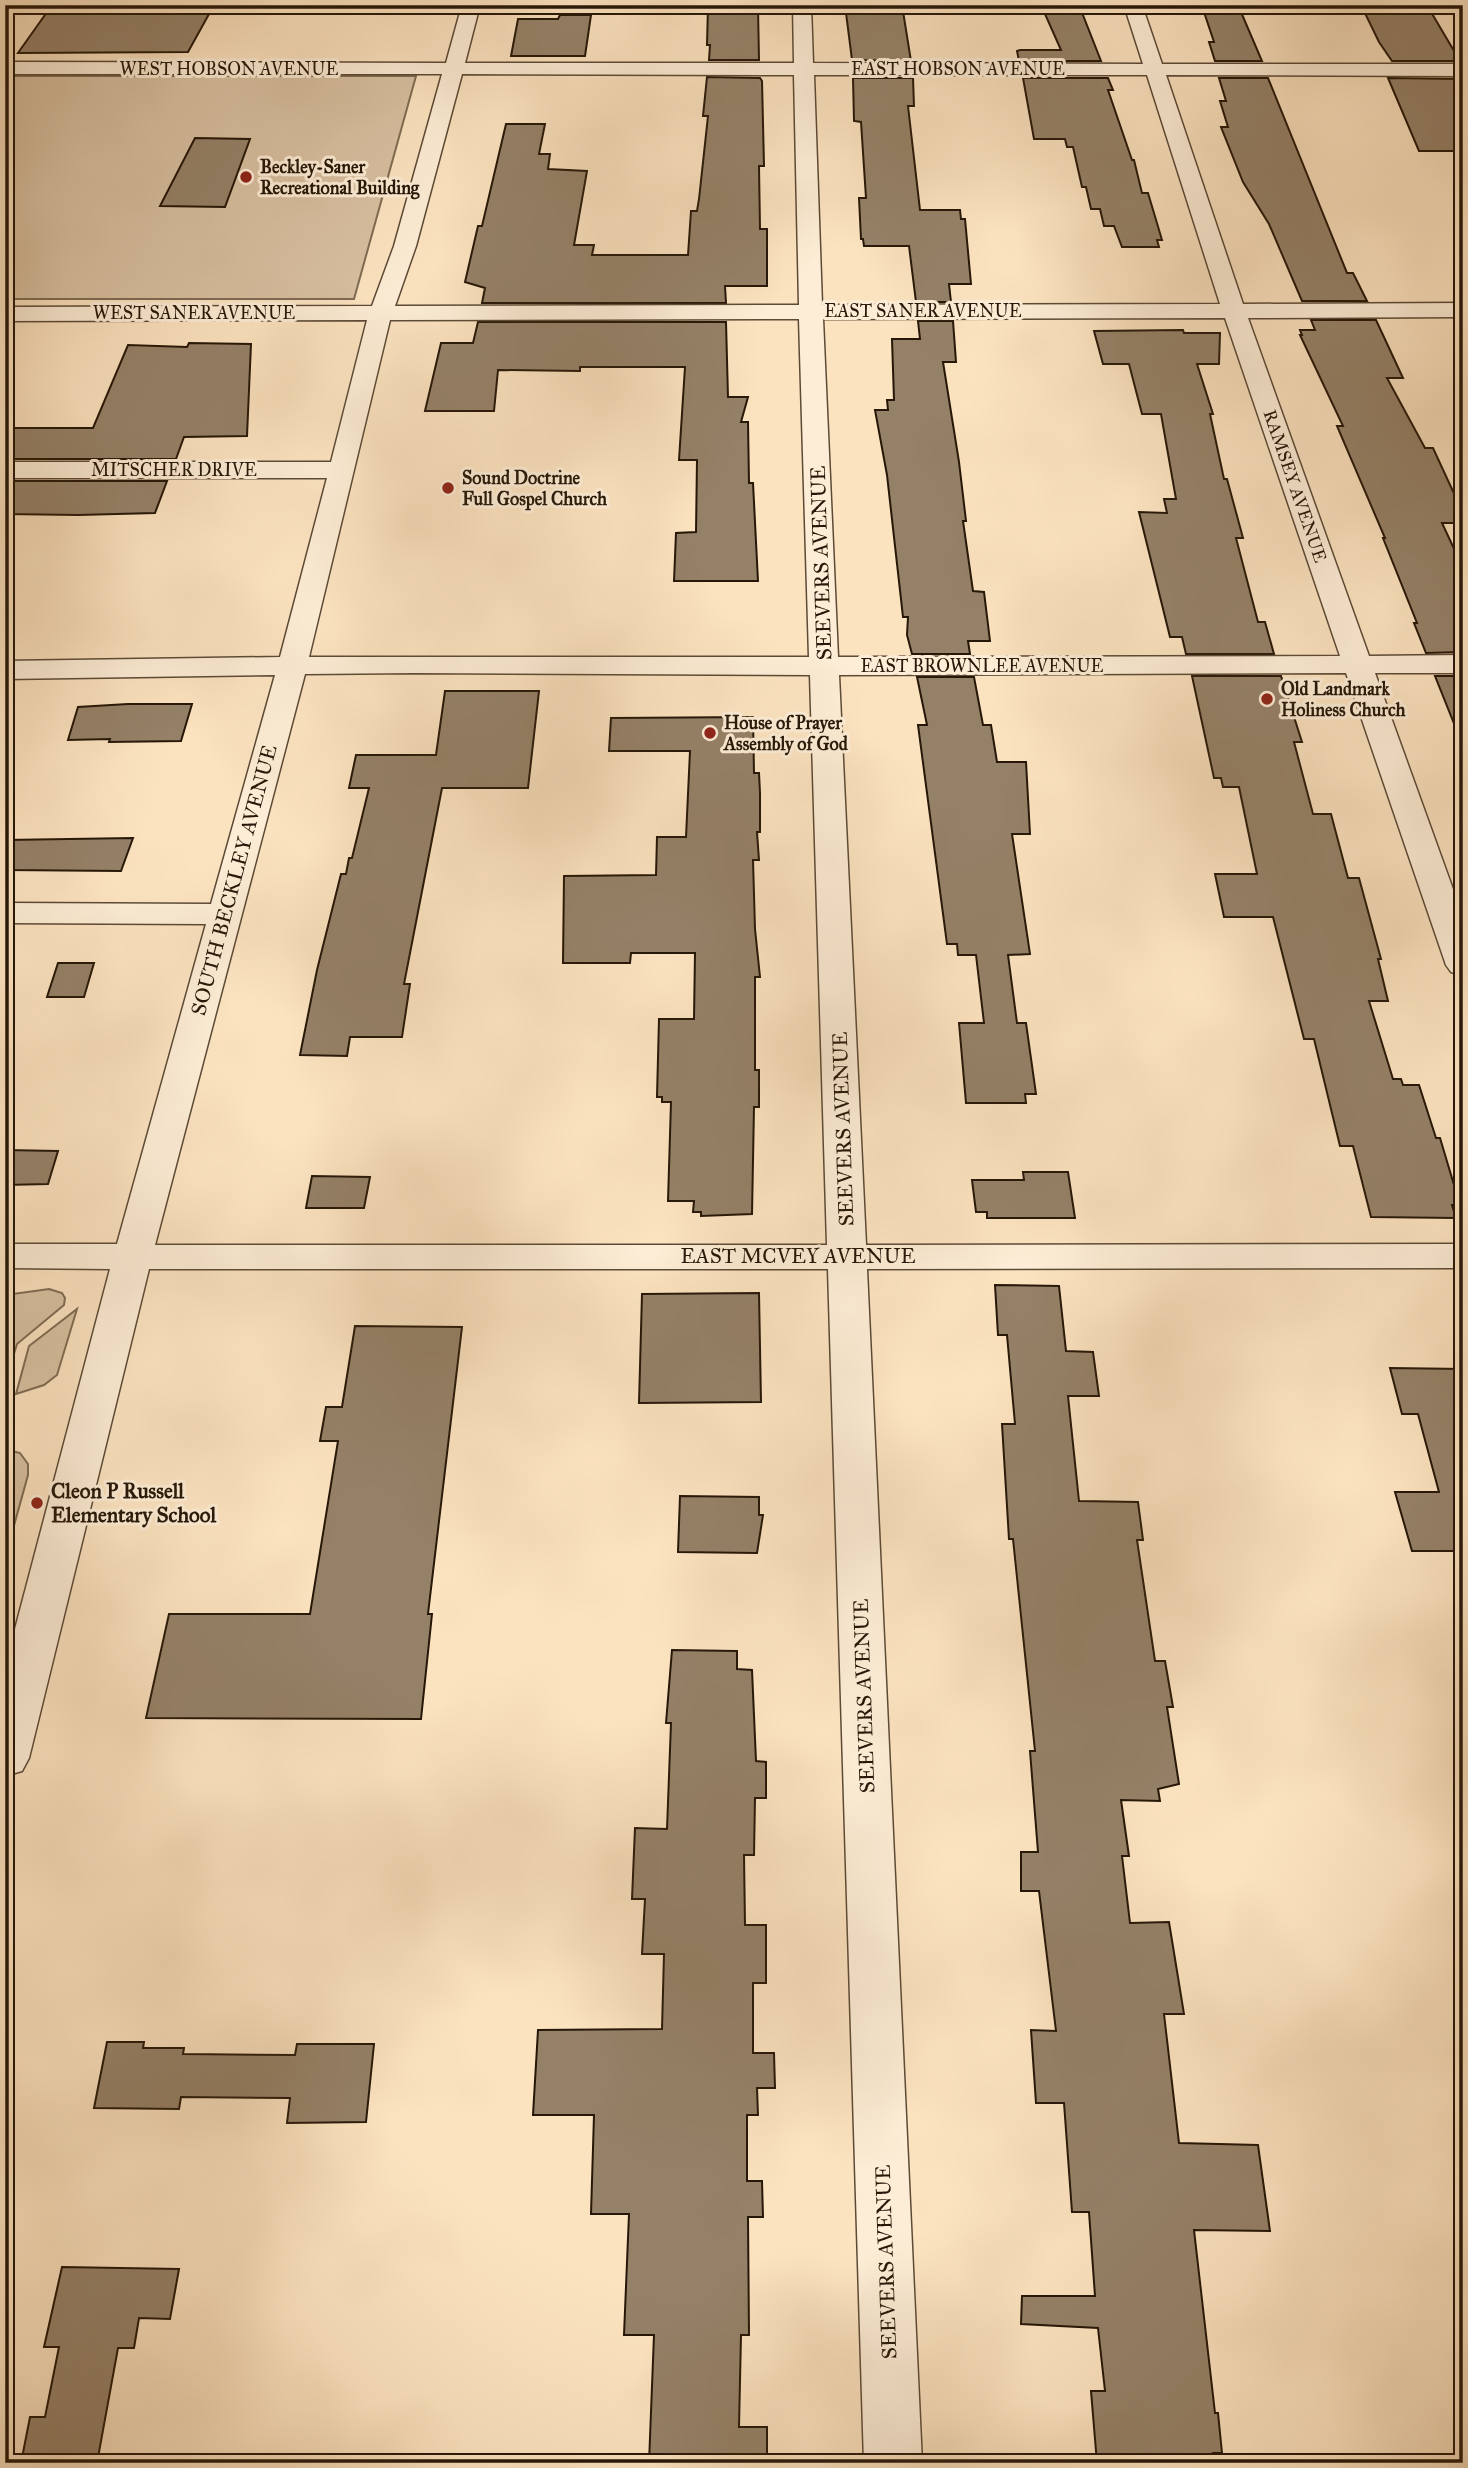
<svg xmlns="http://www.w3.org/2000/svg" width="1468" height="2468" font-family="'IM FELL Great Primer',serif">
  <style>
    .green { fill: #d8c0a1; stroke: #7f6c54; stroke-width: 2 }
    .building { fill: #958168; stroke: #261708; stroke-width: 2 }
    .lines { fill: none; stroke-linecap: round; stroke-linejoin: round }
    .minor-casing { stroke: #5c4a36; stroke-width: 3 }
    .minor { fill: #fdedd6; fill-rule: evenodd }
    .poi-dot { fill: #8f2418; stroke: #fdedd6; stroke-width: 2.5 }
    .labels { text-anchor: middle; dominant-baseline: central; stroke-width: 6; stroke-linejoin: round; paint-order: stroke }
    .far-street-label { font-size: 18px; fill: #261708; stroke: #fdedd6 }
    .far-poi-label { font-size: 18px; font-weight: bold; fill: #261708; stroke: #fdedd6; text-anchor: start }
    .street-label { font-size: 21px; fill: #261708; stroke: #fdedd6 }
    .poi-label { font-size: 21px; font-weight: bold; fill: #261708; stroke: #fdedd6; text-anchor: start }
  </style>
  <rect width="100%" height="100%" fill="#fce3c0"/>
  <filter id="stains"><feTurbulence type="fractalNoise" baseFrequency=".00286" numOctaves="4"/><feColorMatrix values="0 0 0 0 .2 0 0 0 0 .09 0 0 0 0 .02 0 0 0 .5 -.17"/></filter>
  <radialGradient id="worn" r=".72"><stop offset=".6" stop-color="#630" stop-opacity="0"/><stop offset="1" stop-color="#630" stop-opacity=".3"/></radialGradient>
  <g class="green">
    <polygon points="5,76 416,76 354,299 5,299"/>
    <polygon points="49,1289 62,1293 65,1298 64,1305 17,1344 5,1383 5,1295"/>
    <polygon points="77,1309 57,1375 44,1385 16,1394 29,1346"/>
    <polygon points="5,1449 20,1453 28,1464 28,1475 5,1558"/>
  </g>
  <g class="building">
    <polygon points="52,5 214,5 188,52 18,53"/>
    <polygon points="845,5 902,5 911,61 852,60"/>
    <polygon points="1041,5 1079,5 1101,61 1019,61 1017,51 1020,50 1061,50"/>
    <polygon points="1361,5 1413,5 1415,11 1431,12 1460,61 1392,61 1379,42"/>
    <polygon points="708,6 758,6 759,60 709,60 710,45 707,45"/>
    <polygon points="1204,12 1241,12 1262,61 1215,61 1209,42 1214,42"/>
    <polygon points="560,15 591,15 585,56 511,56 518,19 558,19"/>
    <polygon points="707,77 760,78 762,81 764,166 759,166 760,229 767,229 767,286 725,286 726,303 482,303 485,288 465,282 478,226 482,226 506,124 545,124 539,154 550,154 548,169 587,171 574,245 594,245 592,255 688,255 691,211 697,211 699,199 708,116 703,116"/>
    <polygon points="853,78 913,78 914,106 908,106 920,210 960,210 961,219 965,219 971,284 949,284 951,302 916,302 909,246 864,246 863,239 861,239 859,198 866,198 861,122 854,121"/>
    <polygon points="1023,78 1108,78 1113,90 1108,90 1132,160 1134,160 1142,193 1148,193 1162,240 1157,240 1159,247 1122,247 1114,226 1104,226 1100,209 1091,209 1086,187 1082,187 1073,147 1067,147 1065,139 1034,139"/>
    <polygon points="1219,78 1268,78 1347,273 1353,273 1367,301 1302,301 1269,224 1243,182 1221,127 1228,127 1220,101 1226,101"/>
    <polygon points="1388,78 1463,79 1463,151 1419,151"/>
    <polygon points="195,138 250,139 225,207 160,206"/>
    <polygon points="1311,320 1376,320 1383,335 1403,378 1387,378 1425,448 1433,448 1463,513 1463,523 1442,523 1463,568 1463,652 1426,653 1414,623 1417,623 1383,538 1385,538 1337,426 1343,426 1300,335 1302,335 1300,330 1315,330"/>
    <polygon points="918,321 953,321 956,362 943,362 959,462 966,521 963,521 973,591 984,592 990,641 968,641 970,654 912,654 907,635 908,617 903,617 887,475 875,410 888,410 887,400 894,400 892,339 920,339"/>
    <polygon points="478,322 726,322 728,397 748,397 741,422 748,422 749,483 753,483 758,581 674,581 676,533 696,532 697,460 679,460 685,367 580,367 580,371 498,370 494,411 425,411 441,343 473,343"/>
    <polygon points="1183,330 1184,333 1220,333 1219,364 1197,364 1213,414 1210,414 1224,479 1227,479 1243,538 1236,538 1258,622 1265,622 1274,654 1186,654 1182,637 1170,637 1139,512 1167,513 1164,499 1176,499 1161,414 1142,414 1129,364 1103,364 1094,331"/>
    <polygon points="189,343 251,344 247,436 184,437 176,459 5,459 5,428 93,428 128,345 187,347"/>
    <polygon points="5,481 167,481 155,513 78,515 5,514"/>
    <polygon points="1192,676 1281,676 1302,742 1294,742 1313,814 1331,814 1348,878 1359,878 1381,959 1378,959 1388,1001 1369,1001 1393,1079 1401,1079 1403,1085 1419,1085 1436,1138 1440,1138 1460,1205 1452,1205 1456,1218 1371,1217 1353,1146 1340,1146 1314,1039 1304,1039 1273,917 1224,917 1215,874 1257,874 1239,787 1223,787 1221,778 1214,778"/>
    <polygon points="1435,676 1463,676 1463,741 1461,741"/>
    <polygon points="917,677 974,677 983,725 991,725 997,762 1026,762 1030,834 1012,834 1030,954 1008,955 1017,1023 1026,1023 1036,1094 1025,1094 1026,1103 966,1103 959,1023 984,1023 976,955 958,955 957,944 947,944 918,725 927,725"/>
    <polygon points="445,691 539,691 528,788 442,788 404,984 410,984 402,1037 350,1037 347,1056 300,1055 317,970 341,874 346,874 349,858 352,858 369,788 349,788 356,755 436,755"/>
    <polygon points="128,704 192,704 181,741 109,742 110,739 68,740 78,707"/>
    <polygon points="753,717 754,773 759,773 760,793 760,832 757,832 759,860 753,860 755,929 760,977 755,977 755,1070 759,1070 759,1107 754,1107 752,1214 701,1216 701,1212 693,1212 694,1201 668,1201 671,1102 662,1102 662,1097 657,1097 659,1019 694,1019 695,953 631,953 630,963 563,963 564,876 656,875 657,837 686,837 690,751 609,751 611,718"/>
    <polygon points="133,838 121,871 5,870 5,840"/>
    <polygon points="58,963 94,963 84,997 47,997"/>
    <polygon points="5,1150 58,1151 48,1184 5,1185"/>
    <polygon points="1023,1172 1068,1172 1075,1218 987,1218 987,1212 976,1212 972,1180 1024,1180"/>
    <polygon points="312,1176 370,1177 364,1208 306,1208"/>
    <polygon points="995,1285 1059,1286 1066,1351 1093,1352 1099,1396 1068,1396 1079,1501 1138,1502 1143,1540 1137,1540 1155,1661 1165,1661 1173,1707 1167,1707 1179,1784 1158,1789 1160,1801 1121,1800 1129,1856 1122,1856 1130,1923 1169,1922 1184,2014 1164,2014 1179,2143 1258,2145 1270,2231 1194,2230 1215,2413 1218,2413 1222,2453 1213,2453 1215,2463 1097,2463 1091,2391 1105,2391 1098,2328 1021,2324 1022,2296 1095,2296 1089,2212 1072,2212 1064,2103 1036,2103 1031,2030 1056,2031 1039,1891 1021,1891 1021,1852 1038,1852 1030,1751 1035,1751 1013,1539 1009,1539 1002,1424 1015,1424 1007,1335 998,1335"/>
    <polygon points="759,1293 761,1402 639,1403 642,1294"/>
    <polygon points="355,1326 462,1327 428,1614 432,1614 421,1719 146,1718 169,1614 310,1614 338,1441 320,1441 326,1407 342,1407"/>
    <polygon points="1390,1368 1463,1369 1463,1551 1412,1551 1395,1492 1439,1492 1418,1414 1402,1414"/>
    <polygon points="680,1496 759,1497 759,1515 763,1515 757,1553 678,1552"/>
    <polygon points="672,1650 737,1651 737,1669 752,1670 756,1761 766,1762 766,1798 755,1798 754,1855 744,1855 745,1925 766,1925 766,1983 753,1983 753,2053 774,2053 775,2088 757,2088 758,2115 747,2115 747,2181 762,2181 763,2217 748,2217 749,2335 741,2335 739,2427 767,2427 767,2463 649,2463 654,2335 624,2335 629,2214 591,2214 594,2115 533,2115 538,2030 662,2029 664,1954 642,1954 645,1899 632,1899 635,1828 667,1829 671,1723 666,1723"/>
    <polygon points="107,2042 144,2042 143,2048 184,2048 183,2054 295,2055 297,2044 374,2044 366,2122 287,2123 290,2098 181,2097 179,2109 94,2108"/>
    <polygon points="62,2267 179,2269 170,2319 139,2318 134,2348 118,2348 97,2463 21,2463 30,2417 45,2417 59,2347 44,2347"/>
  </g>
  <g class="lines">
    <g class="minor-casing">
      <path id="minor" d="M 462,5 L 480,5 L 465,63 L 794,63 L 793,5 L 811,5 L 813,63 L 1143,64 L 1124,5 L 1142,5 L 1162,64 L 1463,64 L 1463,76 L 1166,75 L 1243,304 L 1463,303 L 1463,317 L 1248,318 L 1369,656 L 1463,655 L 1463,673 L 1375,673 L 1463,917 L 1463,975 L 1451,972 L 1446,965 L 1346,673 L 839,675 L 866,1245 L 1463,1244 L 1463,1268 L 867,1269 L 922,2463 L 864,2463 L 828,1269 L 149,1269 L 29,1758 L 22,1771 L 5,1776 L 5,1667 L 110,1269 L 5,1268 L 5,1244 L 117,1244 L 206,924 L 5,923 L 5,903 L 211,904 L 275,675 L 5,679 L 5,661 L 280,657 L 327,478 L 5,478 L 5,462 L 331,462 L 367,320 L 5,321 L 5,307 L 372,306 L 394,246 L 442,74 L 5,74 L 5,62 L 446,63 ZM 462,74 L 794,75 L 799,305 L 395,306 L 416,246 ZM 814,75 L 1147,75 L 1220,304 L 822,305 ZM 1225,318 L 1340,656 L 838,657 L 823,319 ZM 799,319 L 809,657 L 309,657 L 390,320 ZM 414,673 L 810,675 L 827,1245 L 155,1245 L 305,674 Z"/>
    </g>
    <use href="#minor" class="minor"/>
  </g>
  <g class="poi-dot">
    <circle cx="246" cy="177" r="7"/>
    <circle cx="448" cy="488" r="7"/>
    <circle cx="1267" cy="699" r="7"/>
    <circle cx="710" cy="733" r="7"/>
    <circle cx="37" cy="1503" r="7"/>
  </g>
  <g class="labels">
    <g class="far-street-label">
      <text x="229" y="69">WEST HOBSON AVENUE</text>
      <text x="958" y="69">EAST HOBSON AVENUE</text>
      <text x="923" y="311">EAST SANER AVENUE</text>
      <text x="194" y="313">WEST SANER AVENUE</text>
      <text x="174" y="470">MITSCHER DRIVE</text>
      <text transform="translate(1295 486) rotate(71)">RAMSEY AVENUE</text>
      <text x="982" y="666">EAST BROWNLEE AVENUE</text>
    </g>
    <g class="far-poi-label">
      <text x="260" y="167">Beckley-Saner<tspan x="260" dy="21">Recreational Building</tspan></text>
      <text x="462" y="478">Sound Doctrine<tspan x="462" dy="21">Full Gospel Church</tspan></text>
      <text x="1281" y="689">Old Landmark<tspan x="1281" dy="21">Holiness Church</tspan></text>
      <text x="724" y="723">House of Prayer<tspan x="724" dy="21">Assembly of God</tspan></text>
    </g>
    <g class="street-label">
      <text transform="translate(821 563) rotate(-92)">SEEVERS AVENUE</text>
      <text transform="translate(234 880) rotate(-75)">SOUTH BECKLEY AVENUE</text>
      <text transform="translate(843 1129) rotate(-92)">SEEVERS AVENUE</text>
      <text x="798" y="1256">EAST MCVEY AVENUE</text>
      <text transform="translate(864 1696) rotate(-92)">SEEVERS AVENUE</text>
      <text transform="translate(886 2262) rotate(-92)">SEEVERS AVENUE</text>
    </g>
    <g class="poi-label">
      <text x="51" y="1491">Cleon P Russell<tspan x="51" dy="24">Elementary School</tspan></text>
    </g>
  </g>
  <rect width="1468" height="2468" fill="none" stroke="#fce3c0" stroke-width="28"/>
  <rect x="7" y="7" width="1454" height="2454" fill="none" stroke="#261708" stroke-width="3.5"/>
  <rect x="14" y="14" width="1440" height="2440" fill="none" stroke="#261708" stroke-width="2"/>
  <rect width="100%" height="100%" filter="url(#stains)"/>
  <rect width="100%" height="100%" fill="url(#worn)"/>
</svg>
